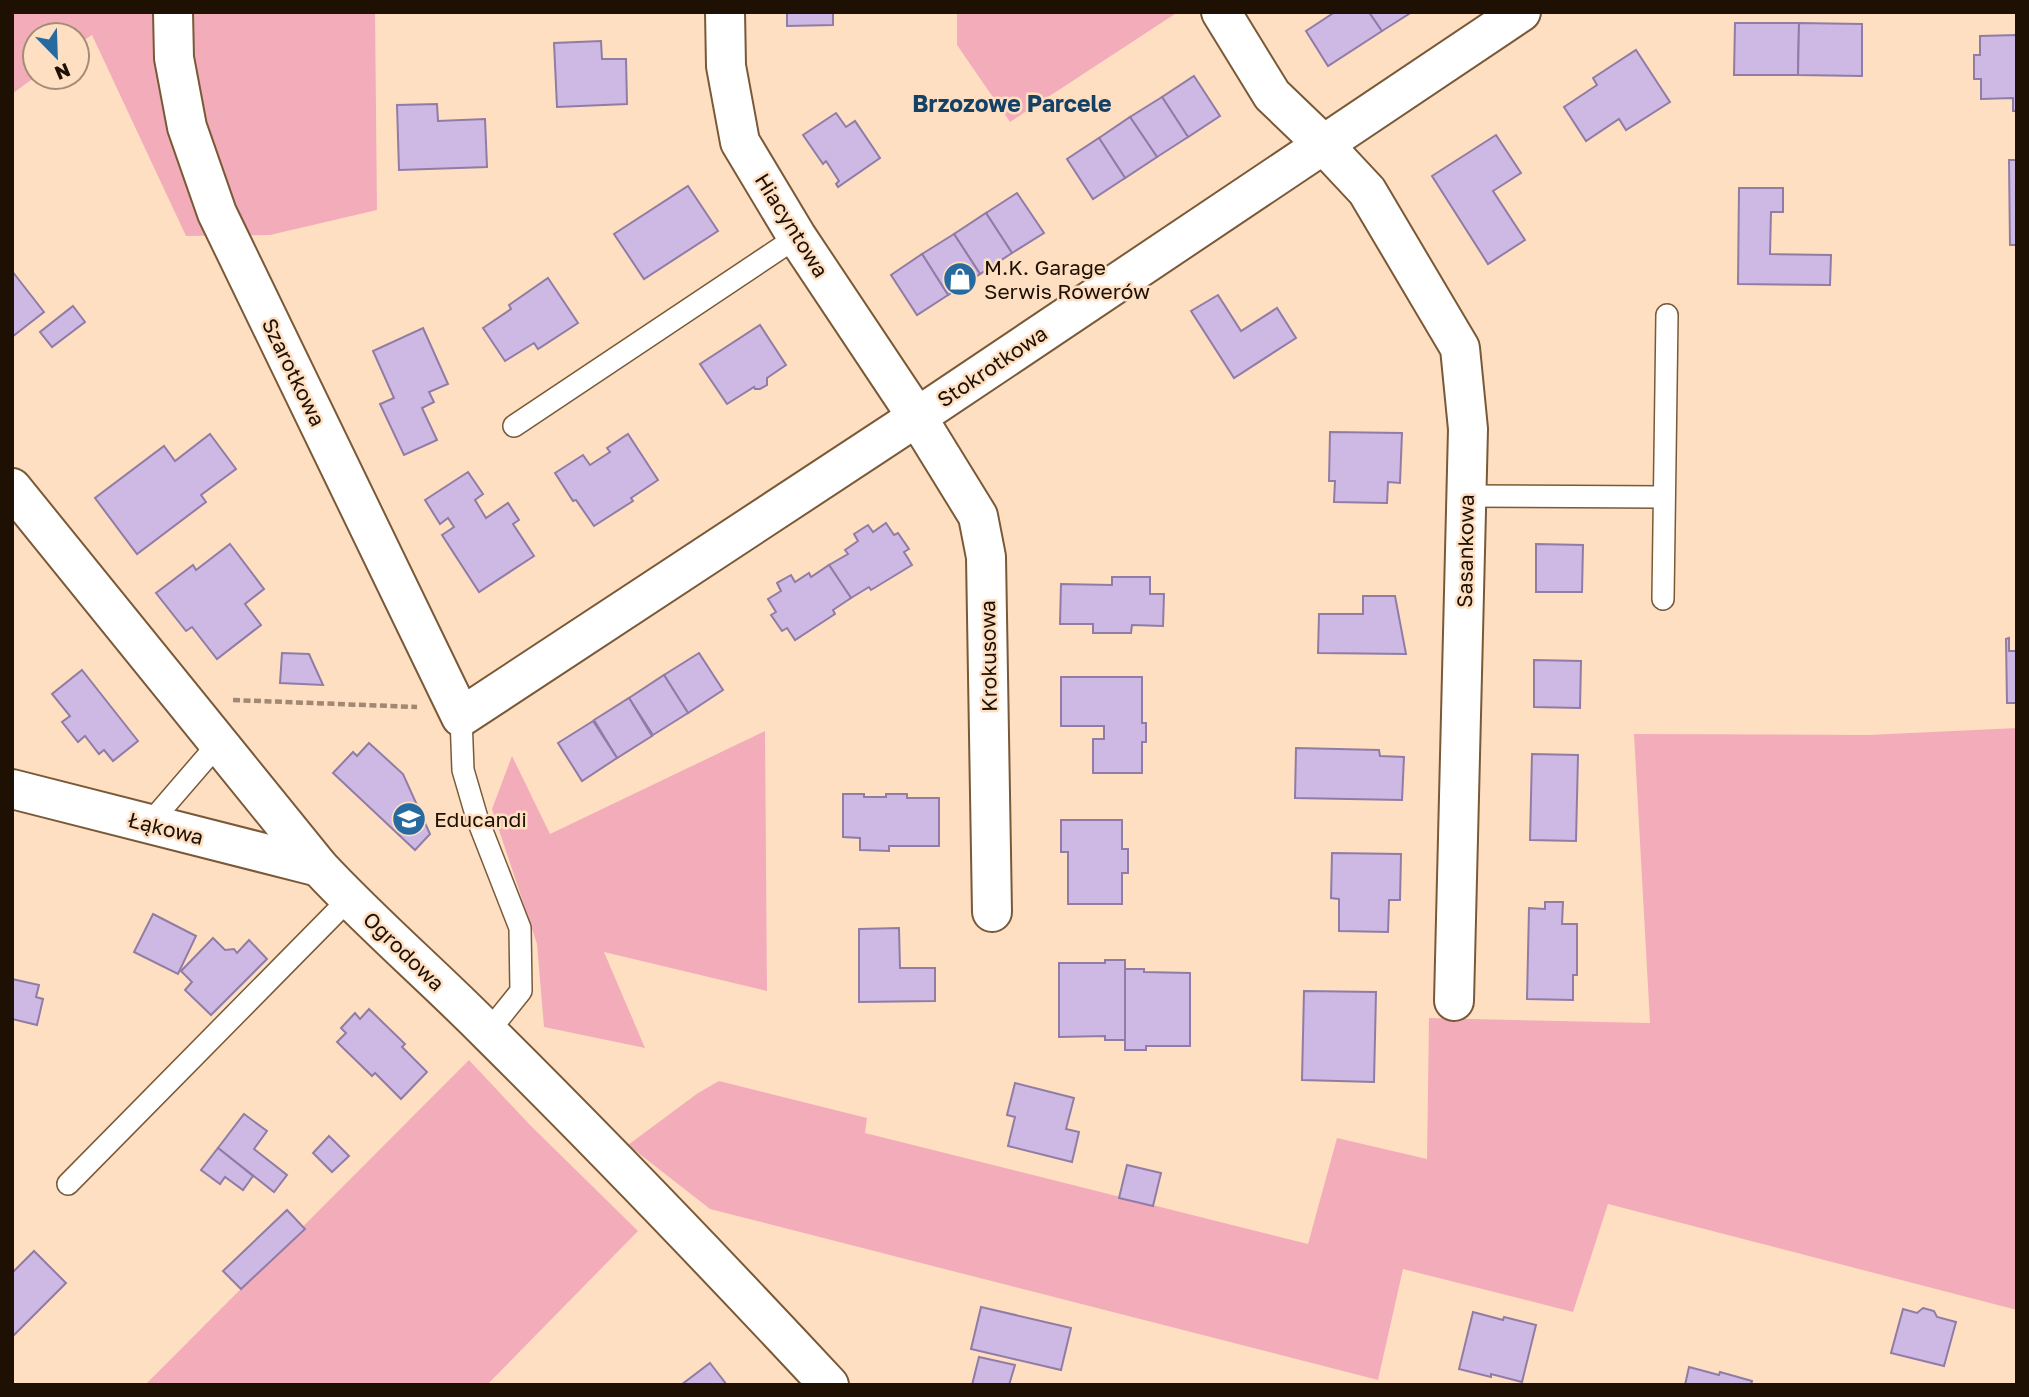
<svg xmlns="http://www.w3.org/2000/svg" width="2029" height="1397" font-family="'Golos Text',sans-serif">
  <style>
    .green { fill: #f3adba }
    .building { fill: #ceb9e5; stroke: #907ca5; stroke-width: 2 }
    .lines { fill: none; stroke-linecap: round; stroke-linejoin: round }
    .service-casing { stroke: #795937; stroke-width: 24 }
    .minor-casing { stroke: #795937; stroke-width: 42 }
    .path { stroke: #a08872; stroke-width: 4.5; stroke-dasharray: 7 3.5; stroke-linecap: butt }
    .service { stroke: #fff; stroke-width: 21 }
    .minor { stroke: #fff; stroke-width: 38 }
    .labels { text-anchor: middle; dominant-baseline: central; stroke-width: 5; stroke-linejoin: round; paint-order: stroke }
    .street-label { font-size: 21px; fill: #1e1104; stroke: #fedfc2 }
    .poi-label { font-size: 21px; fill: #1e1104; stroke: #fedfc2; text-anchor: start }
    .neighbourhood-label { font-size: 23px; font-weight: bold; fill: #144267; stroke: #fedfc2 }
  </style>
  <rect width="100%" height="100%" fill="#fedfc2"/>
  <g class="green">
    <polygon points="12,12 375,12 377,210 270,235 186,236 92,35 77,45 77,35 35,35 35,77 12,94"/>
    <polygon points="957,12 1178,12 1010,122 957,45"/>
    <polygon points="2017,728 2017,1310 1608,1204 1573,1312 1403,1269 1378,1380 710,1209 628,1145 698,1093 719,1081 867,1118 865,1133 1308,1244 1337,1138 1427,1159 1429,1018 1650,1023 1634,734 1868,735"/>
    <polygon points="765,731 767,991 604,952 645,1048 544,1027 537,944 492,809 512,756 550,834"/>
    <polygon points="469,1060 530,1125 638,1231 487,1385 145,1385"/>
  </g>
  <g class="building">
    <polygon points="787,12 833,12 833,25 787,26"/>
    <polygon points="1335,12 1369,12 1382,31 1328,66 1306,31"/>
    <polygon points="1369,12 1412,12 1382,31"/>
    <polygon points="1735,23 1799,23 1798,75 1734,75"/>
    <polygon points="1799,23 1862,24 1862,76 1798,75"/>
    <polygon points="2017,35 2017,111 2013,111 2013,98 1981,99 1981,79 1974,79 1974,55 1980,55 1980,36"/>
    <polygon points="601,41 602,59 626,59 627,104 557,107 554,43"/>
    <polygon points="1636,50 1670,102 1626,130 1619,119 1586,141 1564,107 1597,85 1593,78"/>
    <polygon points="1194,76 1220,116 1188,137 1162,97"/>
    <polygon points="1162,97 1188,137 1157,157 1130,117"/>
    <polygon points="437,104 438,121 485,119 487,167 399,170 397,105"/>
    <polygon points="836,113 846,127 855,121 880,158 838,187 836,184 839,181 826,161 823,164 803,135"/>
    <polygon points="1130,117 1157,157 1125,178 1099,138"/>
    <polygon points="1496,135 1521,173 1493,191 1525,240 1488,264 1432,176"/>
    <polygon points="1099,138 1125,178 1093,199 1067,159"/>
    <polygon points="2009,160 2017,160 2017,245 2010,245"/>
    <polygon points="688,186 718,231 644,279 614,234"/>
    <polygon points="1739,188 1783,188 1783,212 1771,212 1770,254 1831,255 1830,285 1738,284"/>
    <polygon points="1017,193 1044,233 1012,253 986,213"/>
    <polygon points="986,213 1012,253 980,274 954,234"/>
    <polygon points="954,234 980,274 948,295 922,254"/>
    <polygon points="922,254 948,295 917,315 891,275"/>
    <polygon points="12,271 44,312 12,337"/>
    <polygon points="548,278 578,323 538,349 534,343 505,361 483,328 511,309 509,305"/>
    <polygon points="1218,295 1241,331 1277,308 1296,338 1234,378 1191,311"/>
    <polygon points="73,306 85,322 52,347 40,332"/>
    <polygon points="760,325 786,365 767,378 767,385 760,389 755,389 754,387 727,404 700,364"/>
    <polygon points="423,328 448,384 429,392 434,402 422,408 437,440 404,455 380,404 394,398 373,351"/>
    <polygon points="1330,432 1402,433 1400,483 1388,482 1387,503 1334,502 1335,481 1329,481"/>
    <polygon points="210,434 236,469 201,495 206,502 137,554 95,498 164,446 175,461"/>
    <polygon points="628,434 658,480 631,498 633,501 594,526 576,500 573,501 555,473 583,455 590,465 610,452 607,448"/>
    <polygon points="468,472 483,494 475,500 486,518 508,503 519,520 513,524 534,556 479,592 442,535 454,527 448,518 440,524 425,500"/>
    <polygon points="886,523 894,535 898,533 909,549 904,552 912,565 871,590 869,587 851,598 829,565 848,554 845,550 858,541 854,534 868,525 873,532"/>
    <polygon points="230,544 264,589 245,604 261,625 217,659 192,627 186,631 156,593 193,565 196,570"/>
    <polygon points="1536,544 1583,545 1582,592 1536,592"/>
    <polygon points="829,565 851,598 833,610 835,614 795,640 787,628 782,631 771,615 776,612 768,599 781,591 777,583 791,575 795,582 809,573 811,577"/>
    <polygon points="1112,577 1150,577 1150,594 1164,594 1163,626 1132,625 1131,633 1093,633 1093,624 1060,624 1061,584 1112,585"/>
    <polygon points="1363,596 1395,596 1406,654 1318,653 1319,614 1363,614"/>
    <polygon points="2009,638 2009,651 2017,651 2017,703 2007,703 2006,639"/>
    <polygon points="282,653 309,654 323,685 280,683"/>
    <polygon points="699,653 723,690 688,713 664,675"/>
    <polygon points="1534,660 1581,661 1580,708 1534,707"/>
    <polygon points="82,670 138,741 113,761 104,750 99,754 85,736 78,742 62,722 70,716 52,694"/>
    <polygon points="664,675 688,713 653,735 629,698"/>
    <polygon points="1061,677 1142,677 1142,723 1146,723 1146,742 1142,742 1142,773 1093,773 1093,739 1104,739 1104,726 1061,726"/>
    <polygon points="629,698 652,736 617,758 594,720"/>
    <polygon points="593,721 617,758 582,781 558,743"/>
    <polygon points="369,743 403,774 430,834 415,850 333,773 353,752 357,756"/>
    <polygon points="1296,748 1379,750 1380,756 1404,757 1402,800 1295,798"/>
    <polygon points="1532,754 1578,755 1576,841 1530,840"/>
    <polygon points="843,794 864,794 864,797 886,797 886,794 907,794 907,798 939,798 939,846 889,846 889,851 860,850 860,838 843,837"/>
    <polygon points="1061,820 1122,820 1122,849 1128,849 1128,873 1122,873 1122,904 1068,904 1068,852 1061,852"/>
    <polygon points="1332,853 1401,854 1400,900 1389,900 1388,932 1339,931 1339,899 1331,898"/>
    <polygon points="1545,902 1563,902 1562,924 1577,924 1577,975 1573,975 1573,1000 1527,999 1529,908 1545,909"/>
    <polygon points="153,914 196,936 178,974 134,952"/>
    <polygon points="899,928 900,968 935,968 935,1001 859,1002 859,929"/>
    <polygon points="213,938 225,950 234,949 237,953 249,940 267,959 211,1015 185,990 192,982 181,971"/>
    <polygon points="1105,960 1125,960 1125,1040 1105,1040 1105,1036 1059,1037 1059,963 1105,963"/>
    <polygon points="1125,969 1144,969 1144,972 1190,973 1190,1046 1146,1046 1146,1050 1125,1050"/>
    <polygon points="12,979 39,985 36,997 43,999 37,1025 12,1019"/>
    <polygon points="1304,991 1376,992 1374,1082 1302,1080"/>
    <polygon points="369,1009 405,1044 402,1047 427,1072 401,1099 375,1073 372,1076 337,1042 346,1033 341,1028 355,1013 360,1019"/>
    <polygon points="1015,1083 1074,1098 1066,1129 1079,1132 1072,1162 1008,1146 1015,1117 1007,1115"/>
    <polygon points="244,1114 267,1131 254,1149 287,1175 274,1192 218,1148"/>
    <polygon points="329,1136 349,1156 332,1172 313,1153"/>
    <polygon points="218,1148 253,1176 243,1190 225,1177 220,1184 201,1170"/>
    <polygon points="1127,1165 1161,1173 1153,1206 1119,1198"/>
    <polygon points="287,1210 305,1229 241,1289 223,1271"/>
    <polygon points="34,1251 66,1283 12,1337 12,1273"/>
    <polygon points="981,1307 1071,1328 1061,1370 971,1349"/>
    <polygon points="1923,1308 1934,1311 1937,1317 1956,1322 1944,1366 1891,1353 1903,1309 1917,1313"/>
    <polygon points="1473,1312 1503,1320 1504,1317 1536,1325 1522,1382 1491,1374 1491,1377 1459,1369"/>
    <polygon points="979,1357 1015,1365 1009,1385 972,1385"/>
    <polygon points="710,1363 727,1385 681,1385"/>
    <polygon points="1689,1367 1719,1375 1720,1372 1752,1381 1751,1385 1685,1385"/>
  </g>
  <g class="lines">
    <g class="service-casing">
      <g id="service">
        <polyline points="514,426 797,237"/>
        <polyline points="1466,496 1664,497"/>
        <polyline points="1663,599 1667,315"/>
        <polyline points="461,717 463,770 477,818 520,928 521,991 488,1032"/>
        <polyline points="149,824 218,744"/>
        <polyline points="68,1184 349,899"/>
      </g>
    </g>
    <g class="minor-casing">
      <g id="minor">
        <polyline points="173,12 174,58 187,127 217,213 461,717 917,417 1521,12"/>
        <polyline points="725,12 726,66 740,142 797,237 917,417 978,516 986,557 992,912"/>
        <polyline points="1221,12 1272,95 1323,144 1367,191 1460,348 1468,429 1454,1001"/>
        <path d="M 12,488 L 319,867 C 374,926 434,977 490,1034 C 605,1148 718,1266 829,1385"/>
        <polyline points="12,789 319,867"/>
      </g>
    </g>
    <polyline class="path" points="233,700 417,707"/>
    <use href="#service" class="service"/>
    <use href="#minor" class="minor"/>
  </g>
  <defs>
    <g id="shop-disc" transform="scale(1.75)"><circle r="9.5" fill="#276a9f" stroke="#fedfc2"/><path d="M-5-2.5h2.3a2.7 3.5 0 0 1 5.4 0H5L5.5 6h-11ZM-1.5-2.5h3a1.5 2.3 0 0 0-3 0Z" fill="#fff"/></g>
    <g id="school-disc" transform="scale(1.75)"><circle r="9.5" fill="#276a9f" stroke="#fedfc2"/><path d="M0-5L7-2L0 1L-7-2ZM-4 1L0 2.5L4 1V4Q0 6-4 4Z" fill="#fff"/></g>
  </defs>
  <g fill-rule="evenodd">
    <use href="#shop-disc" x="960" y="279"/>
    <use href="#school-disc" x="409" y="819"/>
  </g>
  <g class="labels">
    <g class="street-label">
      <text transform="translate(792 225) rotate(58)">Hiacyntowa</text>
      <text transform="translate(992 366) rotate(-34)">Stokrotkowa</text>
      <text transform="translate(294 372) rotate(64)">Szarotkowa</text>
      <text transform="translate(1465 551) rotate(-89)">Sasankowa</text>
      <text transform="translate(988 656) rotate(-91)">Krokusowa</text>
      <text transform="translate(166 828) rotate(14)">Łąkowa</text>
      <text transform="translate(404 951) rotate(44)">Ogrodowa</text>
    </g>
    <g class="poi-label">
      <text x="984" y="267">M.K. Garage<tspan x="984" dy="24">Serwis Rowerów</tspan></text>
      <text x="434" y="819">Educandi</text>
    </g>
    <g class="neighbourhood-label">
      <text x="1012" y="103">Brzozowe Parcele</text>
    </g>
  </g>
  <rect width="2029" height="1397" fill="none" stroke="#1e1104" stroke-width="28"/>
  <g transform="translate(56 56) rotate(157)"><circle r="33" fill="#fedfc2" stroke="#a48d76" stroke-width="2"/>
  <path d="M0-5L12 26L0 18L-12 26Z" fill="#276a9f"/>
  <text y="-10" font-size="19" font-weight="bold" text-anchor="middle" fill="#1e1104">N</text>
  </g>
</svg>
